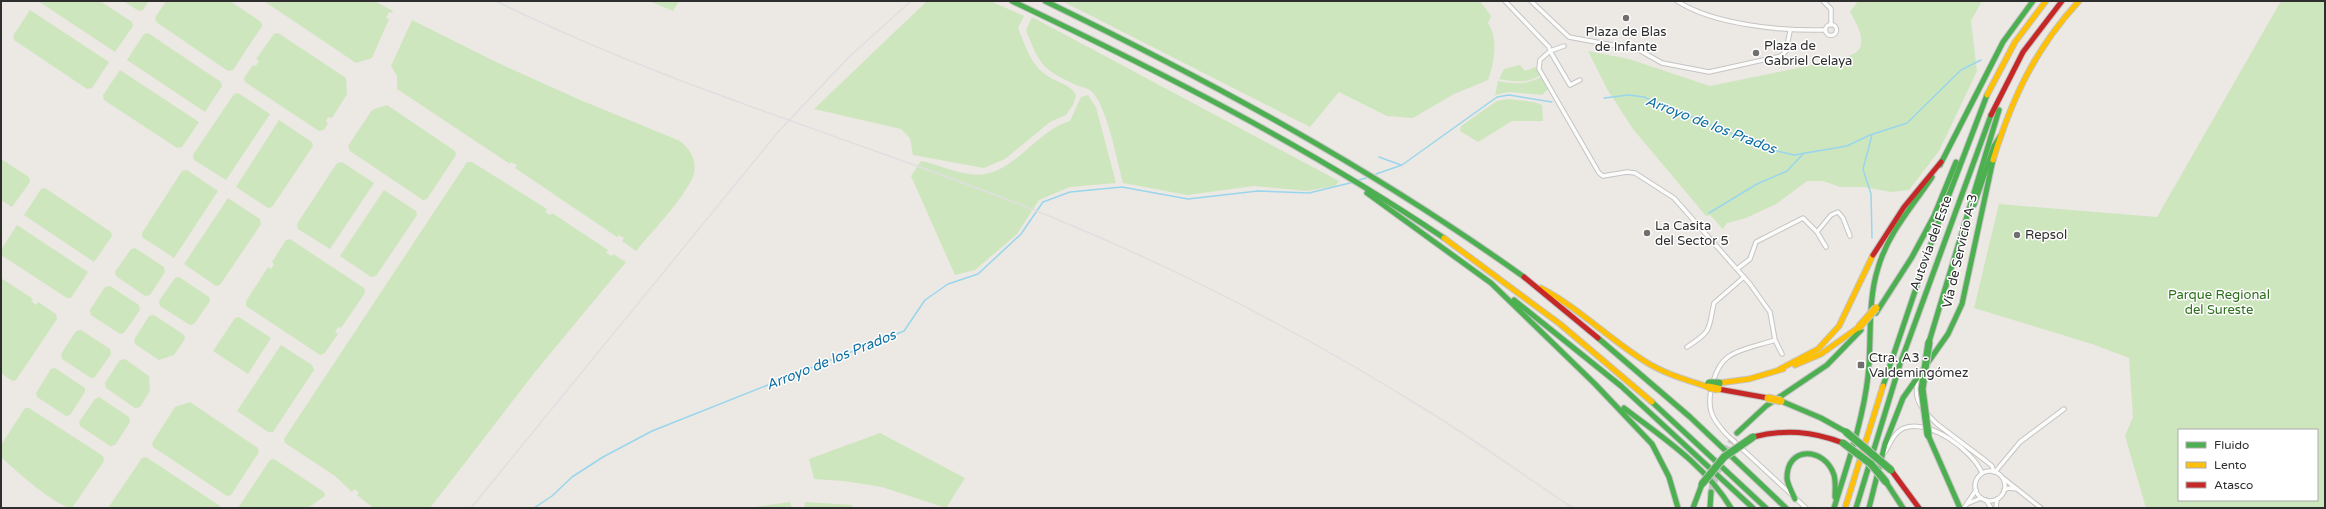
<svg xmlns="http://www.w3.org/2000/svg" width="2326" height="509" font-family="'Varela Round',sans-serif">
  <style>
    .green { fill: #cee6be; fill-rule: evenodd }
    .lines { fill: none; stroke-linecap: round; stroke-linejoin: round }
    .stream { stroke: #99d6ec; stroke-width: 1.5 }
    .highway-tunnel { stroke: #c6c3c0; stroke-width: 7; stroke-dasharray: 7 3.5; stroke-linecap: butt }
    .street-casing { stroke: #c5c4c5; stroke-width: 5.5 }
    .fast-casing { stroke: #c5c4c5; stroke-width: 7 }
    .slow-casing { stroke: #c5c4c5; stroke-width: 7 }
    .jam-casing { stroke: #c5c4c5; stroke-width: 7 }
    .street { stroke: #fcfcfb; stroke-width: 3.5 }
    .fast { stroke: #4caf50; stroke-width: 5 }
    .slow { stroke: #ffc107; stroke-width: 5 }
    .jam { stroke: #c62828; stroke-width: 5 }
    .rail { stroke: #dfdfe1; stroke-width: 1.5 }
    .fast-bridge-casing { stroke: #c6c5c4; stroke-width: 9; stroke-linecap: butt }
    .slow-bridge-casing { stroke: #c6c5c4; stroke-width: 9; stroke-linecap: butt }
    .fast-bridge { stroke: #4caf50; stroke-width: 7 }
    .slow-bridge { stroke: #ffc107; stroke-width: 7 }
    .poi-dot { fill: #706f6e; stroke: #fff; stroke-width: 1.5 }
    .labels { text-anchor: middle; dominant-baseline: central; stroke-width: 3; stroke-linejoin: round; paint-order: stroke }
    .poi-label { font-size: 13px; fill: #2e2e2e; stroke: #fff; text-anchor: start }
    .street-label { font-size: 13px; fill: #2e2e2e; stroke: #fff }
    .park-label { font-size: 13px; fill: #2c6e1b; stroke: #fff }
    .water-label { font-size: 14px; font-style: italic; fill: #0d6fa3; stroke: #fff }
  </style>
  <rect width="100%" height="100%" fill="#ece8e4"/>
  <g class="green">
    <polygon points="38,1 100,1 132,22 133,26 115,52"/>
    <polygon points="123,1 149,1 143,10 139,11"/>
    <polygon points="166,1 230,1 261,22 262,26 233,70 228,71 156,22 155,18"/>
    <polygon points="264,1 375,1 393,11 392,13 389,12 386,18 389,19 372,58 356,63"/>
    <polygon points="649,1 679,1 673,11"/>
    <path d="M 927,1 L 990,1 L 1024,16 L 1018,28 C 1025,45 1030,63 1046,75 C 1055,82 1071,84 1076,95 L 1073,105 L 1066,115 L 1050,122 L 1005,159 L 984,168 L 913,155 L 910,138 L 901,129 L 814,109 Z"/>
    <path d="M 1062,1 L 1480,1 L 1491,16 L 1488,23 C 1499,39 1494,63 1488,80 L 1454,94 L 1413,118 L 1387,116 L 1339,92 L 1310,127 Z"/>
    <path d="M 1858,1 L 1982,1 L 1971,21 L 1977,71 L 1939,151 L 1909,190 L 1891,192 L 1864,187 L 1840,187 L 1823,181 L 1807,181 L 1776,204 L 1746,218 L 1727,223 L 1723,229 L 1710,215 L 1706,216 L 1633,129 L 1607,89 L 1588,51 L 1629,59 L 1710,86 L 1837,60 C 1843,58 1850,56 1855,53 C 1869,44 1856,22 1850,12 Z"/>
    <path d="M 2281,1 L 2325,1 L 2325,508 L 2146,508 L 2125,436 L 2133,417 L 2129,358 L 2092,344 L 1974,308 L 1999,204 L 2157,217 ZM 2179,430 L 2317,430 L 2317,500 L 2179,500 Z"/>
    <polygon points="30,10 109,62 92,88 87,89 14,40 13,36"/>
    <path d="M 1032,17 L 1339,181 L 1335,186 L 1307,191 L 1254,186 L 1187,195 L 1123,183 C 1117,161 1107,105 1091,91 C 1087,87 1079,87 1074,84 C 1042,69 1039,64 1026,30 Z"/>
    <path d="M 412,20 L 496,62 L 578,99 L 680,141 C 690,149 697,160 694,173 C 690,192 650,234 636,251 L 622,241 L 624,238 L 619,235 L 617,237 L 515,168 L 517,165 L 511,162 L 510,164 L 397,89 L 397,76 L 391,66 Z"/>
    <polygon points="148,33 221,82 222,86 205,112 127,60 144,34"/>
    <polygon points="278,33 346,78 347,94 332,118 328,117 326,121 328,123 324,130 319,131 245,82 244,78 253,65 256,66 259,61 256,59 274,34"/>
    <path d="M 1520,65 L 1525,71 L 1536,67 L 1541,75 C 1526,84 1515,82 1499,79 L 1504,69 Z"/>
    <polygon points="120,70 199,122 182,147 177,148 104,100 103,95"/>
    <path d="M 1541,77 L 1548,89 L 1542,95 L 1509,92 L 1495,95 L 1498,81 C 1515,84 1526,85 1541,77 Z"/>
    <polygon points="238,93 270,114 226,180 194,160 193,155 234,94"/>
    <path d="M 1088,95 L 1096,107 L 1116,183 L 1070,187 L 1039,200 L 1017,234 L 975,270 L 955,275 L 911,176 L 921,161 C 937,164 953,172 969,174 C 1011,181 1034,131 1070,121 L 1081,97 Z"/>
    <polygon points="1508,99 1534,102 1542,105 1543,121 1512,121 1478,142 1460,131 1461,126 1497,101"/>
    <polygon points="387,105 455,151 456,155 427,199 423,200 350,151 348,146 372,110"/>
    <polygon points="279,120 312,142 313,146 272,207 268,208 236,187"/>
    <polygon points="1,159 29,177 30,182 12,207 1,200"/>
    <polygon points="342,162 374,183 330,249 298,229 297,224 337,163"/>
    <polygon points="467,162 472,162 547,209 545,212 550,215 552,213 608,250 606,253 612,256 613,254 626,262 535,372 430,508 373,508 357,495 359,492 354,489 352,492 335,476 285,443 284,439"/>
    <polygon points="187,170 218,191 174,258 142,237 142,233 182,171"/>
    <polygon points="45,188 111,232 112,236 94,262 24,215 41,189"/>
    <polygon points="384,190 416,211 417,215 376,276 371,277 340,256"/>
    <polygon points="228,198 260,219 261,224 220,285 216,286 184,264"/>
    <polygon points="17,225 88,272 71,298 67,298 1,255 1,250"/>
    <polygon points="290,239 364,288 365,293 341,328 338,327 335,332 338,334 324,354 320,355 246,306 246,301 268,267 271,269 274,264 272,262 286,240"/>
    <polygon points="135,248 164,267 165,272 150,295 145,296 116,276 115,272 131,249"/>
    <polygon points="179,277 209,297 210,301 194,324 190,325 160,306 159,301 175,278"/>
    <polygon points="1,278 33,299 31,301 36,305 38,302 56,314 57,319 16,380 12,381 1,373"/>
    <polygon points="110,286 139,305 140,310 124,333 120,334 91,315 90,310 105,287"/>
    <polygon points="154,315 184,335 185,339 174,355 159,360 135,344 134,340 149,316"/>
    <polygon points="239,317 271,338 248,374 213,351 235,318"/>
    <polygon points="81,330 110,349 111,354 95,377 91,378 62,359 61,354 76,331"/>
    <polygon points="281,345 312,365 314,370 273,432 268,432 237,411"/>
    <polygon points="125,359 149,376 150,391 140,407 135,408 106,388 105,383 120,360"/>
    <polygon points="55,368 85,388 85,392 70,415 66,416 37,397 36,393 51,369"/>
    <polygon points="99,397 129,417 130,422 115,445 110,446 80,426 79,422 95,399"/>
    <polygon points="190,402 258,448 259,452 231,495 227,496 153,447 152,443 175,407"/>
    <path d="M 25,408 L 29,408 L 103,456 L 104,461 L 72,508 C 57,508 14,469 1,457 L 1,445 Z"/>
    <polygon points="880,433 965,478 946,508 882,487 844,481 814,479 809,459"/>
    <polygon points="146,457 220,506 220,508 108,508 142,458"/>
    <polygon points="274,459 324,492 325,496 308,508 238,508 270,460"/>
    <polygon points="790,502 792,508 749,508"/>
    <polygon points="805,502 852,505 853,508 804,508"/>
  </g>
  <g class="lines">
    <g class="stream">
      <polyline points="1604,98 1629,95 1644,97 1768,149 1794,155 1847,146 1870,135 1907,123 1961,70 1981,60"/>
      <polyline points="1872,135 1863,169 1871,194 1872,238"/>
      <polyline points="1379,157 1401,165"/>
      <polyline points="1376,174 1402,165 1497,97 1509,95 1552,102"/>
      <polyline points="1359,180 1369,177"/>
      <polyline points="1709,213 1757,184 1787,171 1804,153"/>
      <polyline points="534,508 552,496 572,477 603,457 652,431 904,331 925,300 948,284 978,274 1021,234 1043,202 1070,192 1122,187 1188,199 1258,191 1309,193 1354,182"/>
    </g>
    <path class="highway-tunnel" d="M 1711,492 C 1717,470 1724,452 1737,433"/>
    <g class="street-casing">
      <g id="street">
        <polyline points="1505,1 1549,47 1550,51 1540,60 1539,69 1599,173 1603,176 1627,172 1635,173 1674,198 1750,284 1770,312 1775,340 1782,354"/>
        <polyline points="1531,1 1569,37 1639,50 1662,63 1709,72 1781,56 1786,51 1790,31"/>
        <path d="M 1677,1 C 1714,25 1782,31 1825,30"/>
        <polyline points="1823,1 1831,9 1831,25"/>
        <circle cx="1831" cy="30" r="5.5"/>
        <polyline points="1564,46 1550,51 1570,85 1580,80"/>
        <polyline points="1817,232 1831,215 1838,212 1843,218 1850,236"/>
        <polyline points="1737,269 1750,259 1756,242 1803,218 1817,232 1826,247"/>
        <path d="M 1775,340 C 1761,345 1740,348 1728,357 C 1715,366 1707,395 1711,411 C 1713,420 1720,427 1726,434 L 1806,508"/>
        <path d="M 1687,347 C 1713,330 1708,330 1714,303 L 1744,277"/>
        <path d="M 1922,373 C 1915,386 1914,397 1923,409"/>
        <polyline points="1927,414 1937,424 1986,461 1992,466 1994,472"/>
        <path d="M 1885,452 C 1890,444 1894,432 1904,428 C 1929,418 1973,451 1982,473"/>
        <circle cx="1990" cy="486" r="15"/>
        <polyline points="1995,472 2020,442 2064,409"/>
        <polyline points="2003,478 2041,508"/>
        <polyline points="2004,490 2009,488 2017,489"/>
        <polyline points="1986,500 1991,508"/>
        <polyline points="1969,503 1981,498"/>
        <polyline points="1964,508 1976,490"/>
        <polyline points="1996,508 1997,499"/>
      </g>
    </g>
    <g class="fast-casing">
      <g id="fast">
        <path d="M 1012,1 C 1161,72 1307,146 1444,238"/>
        <path d="M 1045,1 C 1212,82 1373,169 1524,277"/>
        <polyline points="1940,165 2003,42 2033,1"/>
        <polyline points="1367,193 1491,283 1595,384 1652,444 1669,477 1678,508"/>
        <polyline points="1974,205 1994,146 2001,135"/>
        <polyline points="1514,300 1621,386 1753,508"/>
        <polyline points="1876,313 1912,257 1934,216 1956,162"/>
        <polyline points="1598,338 1690,417 1786,508"/>
        <polyline points="1929,342 1999,110"/>
        <polyline points="1883,386 1937,226 1987,95"/>
        <polyline points="1781,401 1821,418 1846,432"/>
        <polyline points="1652,402 1766,508"/>
        <path d="M 1624,408 C 1663,438 1705,465 1731,508"/>
        <polyline points="1737,433 1766,406 1827,365 1861,330"/>
        <polyline points="1928,435 1960,508"/>
        <polyline points="1886,482 1903,508"/>
        <path d="M 1795,499 C 1792,493 1788,485 1787,479 C 1786,445 1825,447 1834,475 C 1836,482 1835,490 1835,497"/>
        <polyline points="1693,508 1702,484"/>
        <polyline points="1710,508 1711,492"/>
        <path d="M 1834,508 C 1847,465 1863,421 1868,376 C 1872,340 1867,303 1878,268 C 1888,233 1912,207 1932,177"/>
        <polyline points="1856,508 1900,364 1991,115"/>
        <polyline points="1869,508 1885,444 1903,398 1948,334 1962,304 1993,160"/>
      </g>
    </g>
    <g class="slow-casing">
      <g id="slow">
        <polyline points="1987,95 2015,42 2046,1"/>
        <path d="M 1993,160 C 2012,98 2035,49 2079,1"/>
        <polyline points="1444,238 1560,324 1652,402"/>
        <path d="M 1541,288 C 1579,308 1609,339 1646,362 C 1665,374 1687,380 1708,387"/>
        <polyline points="1795,365 1821,354 1859,327"/>
        <polyline points="1780,369 1818,349 1839,326 1873,255"/>
        <polyline points="1719,383 1749,379 1783,369"/>
        <polyline points="1845,508 1883,386"/>
      </g>
    </g>
    <g class="jam-casing">
      <g id="jam">
        <polyline points="1991,115 2023,52 2062,1"/>
        <polyline points="1873,255 1904,207 1941,162"/>
        <polyline points="1524,277 1598,338"/>
        <polyline points="1718,389 1768,398"/>
        <path d="M 1753,437 C 1785,429 1812,431 1843,443"/>
        <polyline points="1891,470 1919,508"/>
      </g>
    </g>
    <use href="#street" class="street"/>
    <use href="#fast" class="fast"/>
    <use href="#slow" class="slow"/>
    <use href="#jam" class="jam"/>
    <g class="rail">
      <path d="M 496,1 C 674,89 866,142 1049,216 C 1179,269 1304,334 1423,408 C 1474,439 1523,475 1573,508"/>
      <polyline points="471,508 778,132 848,58 911,1"/>
    </g>
    <g class="fast-bridge-casing">
      <g id="fast-bridge">
        <polyline points="1709,383 1719,383"/>
        <polyline points="1846,432 1891,470"/>
        <polyline points="1928,435 1922,389 1929,342"/>
        <polyline points="1843,443 1871,464 1886,482"/>
        <polyline points="1702,484 1724,457 1753,437"/>
      </g>
    </g>
    <g class="slow-bridge-casing">
      <g id="slow-bridge">
        <polyline points="1859,327 1876,308"/>
        <polyline points="1708,387 1718,389"/>
        <polyline points="1768,398 1781,401"/>
      </g>
    </g>
    <use href="#fast-bridge" class="fast-bridge"/>
    <use href="#slow-bridge" class="slow-bridge"/>
  </g>
  <g class="poi-dot">
    <circle cx="1626" cy="18" r="4"/>
    <circle cx="1756" cy="53" r="4"/>
    <circle cx="1647" cy="233" r="4"/>
    <circle cx="2017" cy="235" r="4"/>
    <rect x="1857" y="361" width="8" height="8" rx="2"/>
  </g>
  <g class="labels">
    <g class="poi-label">
      <text x="1626" y="32" text-anchor="middle">Plaza de Blas<tspan x="1626" dy="15">de Infante</tspan></text>
      <text x="1764" y="46">Plaza de<tspan x="1764" dy="15">Gabriel Celaya</tspan></text>
      <text x="1655" y="226">La Casita<tspan x="1655" dy="15">del Sector 5</tspan></text>
      <text x="2025" y="235">Repsol</text>
      <text x="1869" y="358">Ctra. A3 -<tspan x="1869" dy="15">Valdemingómez</tspan></text>
    </g>
    <g class="street-label">
      <text transform="translate(1931 243) rotate(-70)">Autovía del Este</text>
      <text transform="translate(1960 251) rotate(-77)">Vía de Servicio A-3</text>
    </g>
    <g class="park-label">
      <text x="2219" y="295">Parque Regional<tspan x="2219" dy="15">del Sureste</tspan></text>
    </g>
    <g class="water-label">
      <text transform="translate(1711 125) rotate(21)">Arroyo de los Prados</text>
      <text transform="translate(831 360) rotate(-22)">Arroyo de los Prados</text>
    </g>
  </g>
  <rect width="2326" height="509" fill="none" stroke="#2e2e2e" stroke-width="4"/>
  <rect x="2178" y="429" width="140" height="72" fill="#ffffff" stroke="#ababab"/>
  <rect x="2186" y="442" width="20" height="6" fill="#4caf50" stroke="#ababab"/>
  <text x="2214" y="449" font-size="12" fill="#2e2e2e">Fluido</text>
  <rect x="2186" y="462" width="20" height="6" fill="#ffc107" stroke="#ababab"/>
  <text x="2214" y="469" font-size="12" fill="#2e2e2e">Lento</text>
  <rect x="2186" y="482" width="20" height="6" fill="#c62828" stroke="#ababab"/>
  <text x="2214" y="489" font-size="12" fill="#2e2e2e">Atasco</text>
</svg>
